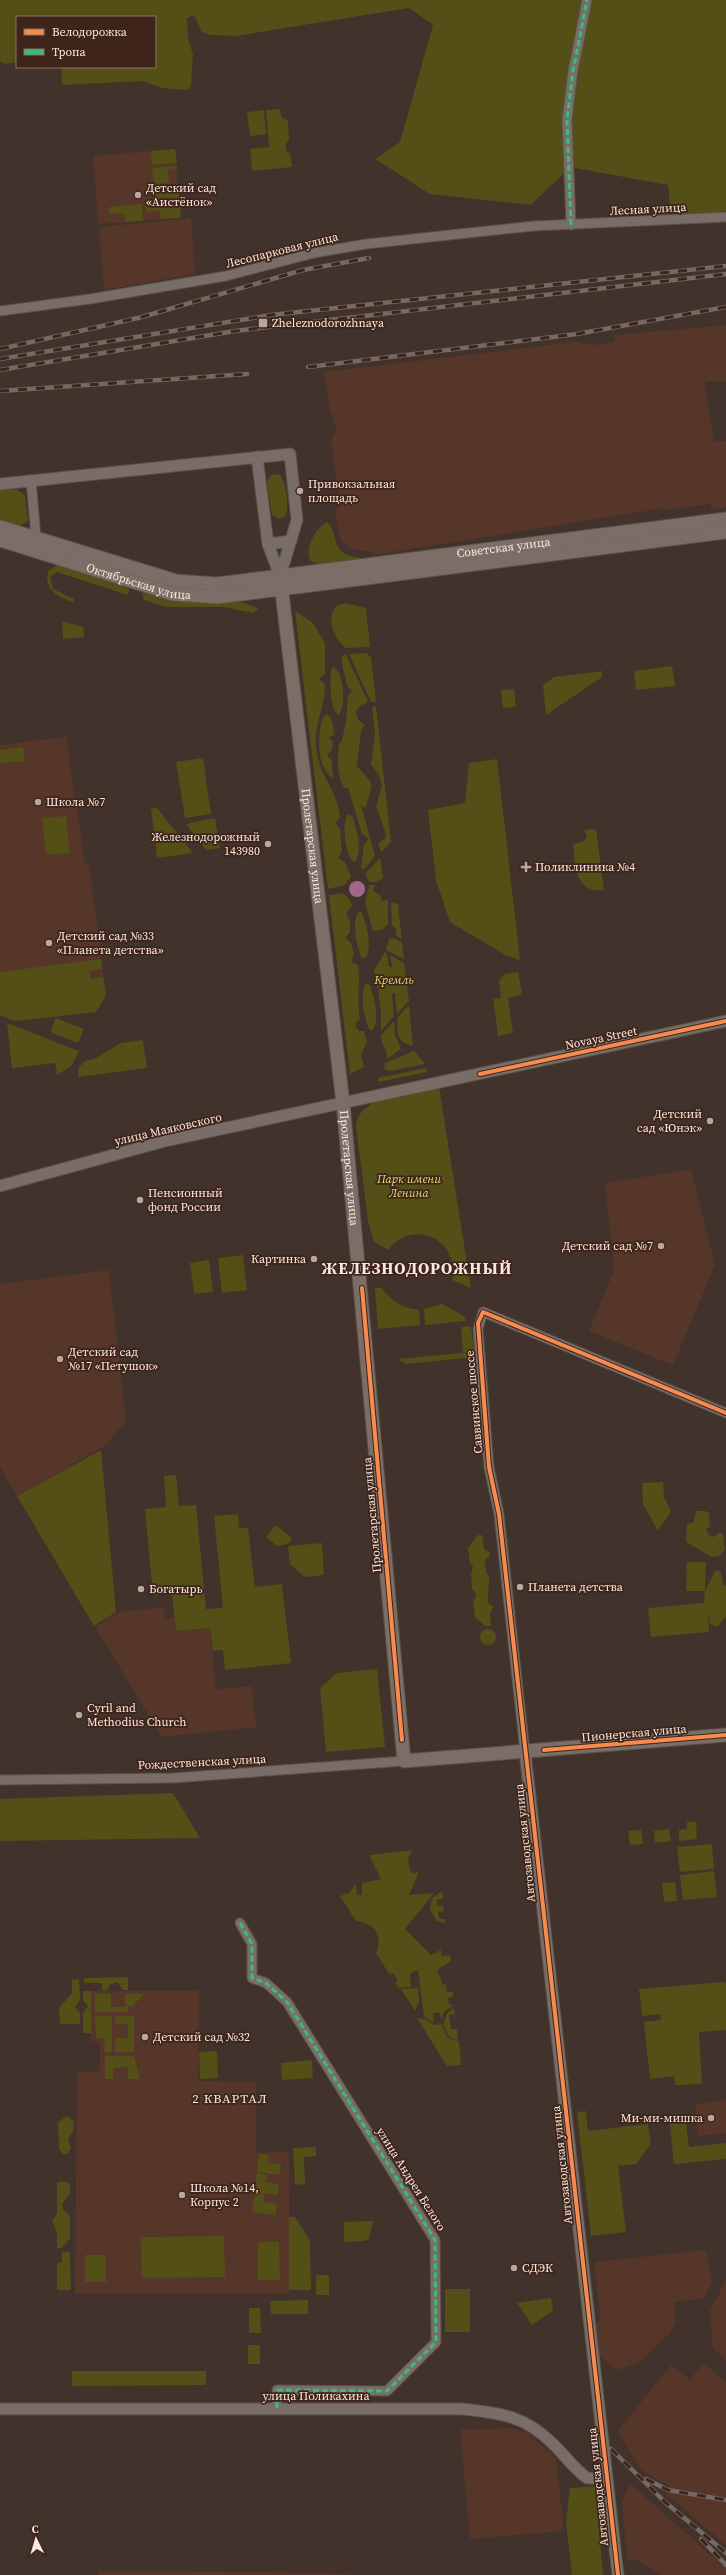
<svg xmlns="http://www.w3.org/2000/svg" width="726" height="2575" font-family="'Source Serif 4',serif">
  <style>
    .built { fill: #553628 }
    .green { fill: #544f16 }
    .water { fill: #a26788 }
    .lines { fill: none; stroke-linecap: round; stroke-linejoin: round }
    .minor-casing { stroke: #5c504a; stroke-width: 11 }
    .tertiary-casing { stroke: #5c504a; stroke-width: 13 }
    .secondary-casing { stroke: #5c504a; stroke-width: 15 }
    .minor { stroke: #786d67; stroke-width: 9 }
    .tertiary { stroke: #786d67; stroke-width: 11 }
    .secondary { stroke: #7c6e66; stroke-width: 13 }
    .rail-casing { stroke: #746963; stroke-width: 4.5 }
    .rail { stroke: #3f2519; stroke-width: 3; stroke-dasharray: 9; stroke-linecap: butt }
    .quiet { stroke: #3abd76; stroke-width: 3; stroke-dasharray: 6 3; stroke-linecap: butt }
    .cycleway-casing { stroke: #3f2519; stroke-width: 6 }
    .cycleway { stroke: #f68b52; stroke-width: 4 }
    .poi-dot { fill: #b9a8a1; stroke: #3f2519; stroke-width: 1.5 }
    .labels { text-anchor: middle; dominant-baseline: central; stroke-width: 3.5; stroke-linejoin: round; paint-order: stroke }
    .poi-label { font-size: 12px; fill: #fae8e0; stroke: #3f2519; text-anchor: start }
    .street-label { font-size: 12px; fill: #fae8e0; stroke: #3f2519 }
    .park-label { font-size: 12px; font-style: italic; fill: #dfdb75; stroke: #3f2519 }
    .neighbourhood-label { font-size: 13px; letter-spacing: 1px; fill: #fae8e0; stroke: #3f2519 }
    .district-label { font-size: 16px; font-weight: bold; letter-spacing: 1px; fill: #fae8e0; stroke: #3f2519 }
  </style>
  <rect width="100%" height="100%" fill="#41322c"/>
  <g class="built">
    <polygon points="175,149 181,218 98,224 93,156"/>
    <polygon points="191,218 195,274 104,290 99,227"/>
    <polygon points="726,325 726,381 706,381 705,388 714,442 726,441 726,507 711,509 711,504 665,510 656,508 646,511 374,555 374,552 350,549 341,541 335,511 340,504 331,441 336,431 334,420 329,407 324,372 574,342 599,345 614,341 614,335"/>
    <polygon points="66,737 85,864 89,864 106,995 96,1012 15,1021 0,1015 0,745"/>
    <polygon points="691,1169 715,1265 673,1365 589,1331 614,1270 605,1183"/>
    <polygon points="109,1270 126,1422 103,1447 17,1496 0,1467 0,1284"/>
    <polygon points="164,1607 165,1618 175,1617 176,1631 210,1628 216,1689 252,1686 256,1727 162,1737 95,1627 119,1612"/>
    <polygon points="91,1991 199,1991 198,2081 256,2082 256,2153 289,2152 289,2293 75,2294 77,2072 100,2071 100,2042 91,2041"/>
    <polygon points="726,2100 726,2133 698,2136 695,2104"/>
    <polygon points="706,2250 712,2283 703,2299 674,2302 676,2322 669,2334 640,2362 618,2370 597,2354 594,2323 601,2321 594,2262"/>
    <polygon points="726,2280 726,2360 713,2348 710,2311"/>
    <polygon points="703,2363 726,2382 726,2545 666,2494 669,2486 640,2469 618,2431 671,2365 690,2380"/>
    <polygon points="512,2428 528,2433 556,2458 564,2531 470,2539 460,2430"/>
    <polygon points="630,2483 723,2566 726,2569 726,2575 663,2575 636,2560 627,2561 622,2501"/>
    <polygon points="98,2571 270,2572 368,2575 98,2575"/>
  </g>
  <g class="green">
    <polygon points="0,0 726,0 726,211 680,216 670,206 668,185 570,167 531,205 430,194 375,159 400,142 433,25 409,8 236,36 211,35 202,32 194,15 187,18 188,38 193,55 191,86 187,90 162,88 143,81 62,85 61,67 155,67 155,17 17,17 17,62 5,64 0,61"/>
    <polygon points="280,109 281,117 288,121 289,139 286,144 286,150 290,154 292,167 252,171 250,149 269,147 266,110"/>
    <polygon points="264,110 266,134 250,136 247,112"/>
    <polygon points="175,149 177,163 152,165 151,151"/>
    <polygon points="177,166 177,168 168,169 169,183 154,184 152,168"/>
    <polygon points="178,185 181,218 161,219 160,210 146,212 145,204 155,203 154,187"/>
    <polygon points="142,204 143,221 125,222 124,213 109,214 109,207"/>
    <path d="M 275,474 L 280,475 C 286,482 290,509 285,516 L 279,519 L 272,515 L 267,482 L 270,476 Z"/>
    <polygon points="16,489 25,495 28,521 20,526 0,524 0,490"/>
    <path d="M 327,522 C 340,534 328,554 360,558 L 360,561 L 320,565 L 311,561 C 303,549 316,528 327,522 Z"/>
    <path d="M 58,564 L 125,586 L 129,590 L 128,595 L 57,572 L 50,577 L 53,589 L 74,599 L 73,602 C 57,597 44,589 48,571 Z"/>
    <polygon points="147,593 176,600 237,601 258,608 254,613 223,607 166,607 144,600 142,594"/>
    <path d="M 345,603 L 366,608 L 370,647 L 346,648 C 334,639 324,616 338,605 Z"/>
    <path d="M 295,611 L 312,622 L 325,643 L 325,674 L 319,679 L 325,684 C 325,712 312,725 317,754 C 321,777 339,794 340,818 L 335,823 L 340,829 L 342,852 L 338,858 L 345,862 L 351,876 L 345,885 L 328,889 Z"/>
    <polygon points="62,621 83,627 84,637 63,639"/>
    <polygon points="366,653 371,657 376,702 371,702 349,654"/>
    <path d="M 346,654 L 368,702 L 360,706 L 356,712 L 358,720 L 365,725 L 361,731 L 357,766 C 379,790 371,780 366,808 L 361,805 L 375,856 L 364,869 L 361,868 L 364,845 L 369,839 L 362,834 L 348,788 L 344,788 C 337,775 337,759 339,744 L 342,741 L 346,722 L 348,696 L 352,691 L 347,686 L 342,664 L 342,656 Z"/>
    <polygon points="672,666 675,686 636,690 634,671"/>
    <path d="M 334,667 C 344,675 346,704 339,715 C 329,711 330,680 331,670 Z"/>
    <polygon points="602,671 602,677 546,715 543,685 554,677"/>
    <polygon points="514,689 516,707 503,708 501,690"/>
    <polygon points="376,706 391,842 381,852 378,843 385,839 386,835 376,806 382,786 379,775 371,765 375,735 372,707"/>
    <path d="M 327,714 C 333,718 334,728 334,734 L 329,738 L 333,742 L 332,750 L 327,755 L 332,761 L 333,779 C 316,766 317,735 323,717 Z"/>
    <polygon points="23,747 25,761 0,763 0,750"/>
    <polygon points="203,758 211,814 185,818 176,762"/>
    <polygon points="497,759 520,960 507,956 450,922 436,880 428,810 465,803 469,763"/>
    <polygon points="151,808 157,808 193,853 157,858"/>
    <path d="M 348,814 L 352,816 C 357,829 363,850 355,862 L 351,860 C 346,849 341,825 348,814 Z"/>
    <polygon points="66,816 70,853 46,855 42,818"/>
    <polygon points="215,818 220,848 206,850 186,824"/>
    <path d="M 596,829 L 604,890 C 575,894 575,865 573,844 L 585,841 L 587,835 L 584,830 Z"/>
    <polygon points="380,858 383,878 376,882 369,882 365,874"/>
    <polygon points="369,885 375,885 373,891 381,896 381,901 388,900 388,924 382,930 373,931 365,903"/>
    <path d="M 343,893 L 350,900 L 352,906 L 346,914 L 350,920 L 350,932 L 345,938 L 351,943 L 354,954 L 351,962 L 358,965 C 361,983 356,1001 360,1019 L 356,1023 L 356,1027 L 359,1031 L 364,1031 L 367,1042 L 361,1054 L 364,1067 L 350,1074 L 329,895 Z"/>
    <polygon points="391,902 398,904 402,940 396,935 396,929 392,925"/>
    <path d="M 359,911 L 362,913 C 367,926 373,947 365,959 L 361,957 C 357,946 351,923 359,911 Z"/>
    <polygon points="394,938 402,943 404,959 386,950 389,939"/>
    <polygon points="385,952 387,953 389,967 392,967 390,955 404,963 409,1001 397,1014 395,993 392,993 394,1016 381,1031 381,1011 378,990 383,986 377,988 375,979 381,980 381,978 375,976 374,970"/>
    <polygon points="101,959 102,969 89,971 91,979 103,977 106,995 96,1012 15,1021 0,1015 0,972"/>
    <polygon points="518,972 522,995 508,998 513,1033 498,1036 493,999 501,998 499,982 504,974"/>
    <path d="M 366,983 L 370,985 C 374,998 381,1019 372,1031 L 369,1029 C 364,1017 359,994 366,983 Z"/>
    <polygon points="409,1005 413,1045 412,1046 402,1042 398,1035 397,1018"/>
    <polygon points="56,1018 84,1029 78,1043 50,1032"/>
    <path d="M 394,1021 L 395,1035 L 401,1049 L 387,1059 C 388,1049 380,1045 381,1035 Z"/>
    <polygon points="7,1023 79,1051 72,1065 57,1075 55,1063 12,1068"/>
    <polygon points="143,1040 147,1068 78,1077 79,1067 85,1061 96,1058 121,1043"/>
    <polygon points="414,1051 425,1064 391,1071 384,1069 385,1063"/>
    <polygon points="426,1068 427,1072 378,1082 378,1078"/>
    <path d="M 439,1087 L 471,1288 L 452,1280 C 461,1240 413,1217 388,1250 L 374,1242 L 368,1221 L 356,1127 C 357,1095 414,1092 439,1087 Z"/>
    <polygon points="243,1255 247,1290 222,1293 218,1258"/>
    <polygon points="209,1260 213,1292 194,1294 190,1263"/>
    <path d="M 375,1288 L 382,1288 C 392,1302 402,1308 419,1310 L 420,1325 L 378,1329 Z"/>
    <polygon points="442,1304 464,1316 466,1321 425,1325 424,1309"/>
    <polygon points="471,1326 475,1357 406,1364 398,1359 463,1353 461,1327"/>
    <polygon points="101,1450 116,1612 94,1626 17,1496"/>
    <polygon points="176,1475 179,1506 196,1505 206,1609 223,1608 214,1516 238,1514 239,1528 248,1528 255,1587 282,1584 291,1663 225,1670 223,1650 213,1651 210,1628 176,1631 172,1593 153,1595 145,1509 166,1507 164,1476"/>
    <polygon points="663,1482 664,1497 671,1511 658,1531 643,1504 642,1483"/>
    <polygon points="696,1511 705,1511 709,1513 710,1526 706,1529 709,1535 714,1537 719,1533 723,1534 725,1549 720,1556 712,1557 686,1542 687,1524 694,1522"/>
    <polygon points="276,1525 292,1538 288,1544 277,1546 266,1537"/>
    <polygon points="478,1535 482,1535 484,1549 490,1553 489,1557 485,1560 486,1572 489,1576 488,1603 494,1607 490,1613 491,1626 485,1626 475,1617 473,1600 476,1597 475,1592 472,1589 471,1575 473,1566 470,1563 468,1548"/>
    <polygon points="322,1543 324,1575 305,1577 290,1564 288,1546"/>
    <polygon points="687,1562 706,1562 705,1591 716,1570 721,1572 723,1584 726,1586 726,1616 717,1627 710,1624 708,1613 709,1632 651,1637 648,1608 704,1603 705,1591 686,1591"/>
    <circle cx="488" cy="1637" r="8"/>
    <polygon points="377,1669 385,1747 326,1752 320,1688 337,1673"/>
    <polygon points="173,1793 200,1838 0,1841 0,1799"/>
    <polygon points="687,1822 696,1822 697,1839 679,1841 679,1830 687,1829"/>
    <polygon points="669,1829 671,1841 655,1843 654,1831"/>
    <polygon points="641,1830 643,1844 630,1845 628,1831"/>
    <polygon points="712,1844 714,1869 680,1872 677,1847"/>
    <path d="M 413,1850 C 406,1858 408,1865 412,1873 L 419,1872 L 409,1895 L 434,1893 L 405,1929 L 431,1955 L 441,1950 L 442,1956 L 450,1955 L 451,1961 L 437,1970 L 443,1985 L 446,1984 L 447,1992 L 453,1992 L 453,1997 L 448,1998 L 449,2004 L 454,2005 L 445,2011 L 441,2019 L 440,2013 L 433,2013 L 434,2023 L 424,2016 L 418,1970 L 410,1974 L 411,1987 L 398,1988 L 395,1982 L 398,1980 L 393,1973 L 390,1975 L 376,1953 C 384,1937 374,1922 356,1921 L 340,1896 L 349,1893 L 356,1884 L 357,1895 L 362,1895 L 362,1883 L 381,1879 L 369,1855 Z"/>
    <polygon points="714,1871 717,1897 683,1900 680,1875"/>
    <polygon points="675,1882 677,1901 664,1902 662,1883"/>
    <polygon points="442,1891 443,1899 437,1899 437,1906 443,1906 444,1911 438,1912 439,1919 445,1919 445,1923 437,1921 430,1909 432,1898"/>
    <polygon points="128,1977 128,1990 123,1990 117,1982 110,1984 108,1990 102,1990 102,1983 84,1983 84,1978"/>
    <polygon points="79,1979 80,2000 75,2007 80,2013 80,2024 60,2024 59,2008 72,1993 72,1980"/>
    <polygon points="723,1982 726,1983 726,2030 699,2032 702,2084 675,2085 674,2076 650,2079 644,2022 661,2020 660,2014 642,2016 639,1989"/>
    <polygon points="418,1988 419,2001 415,2011 401,1989"/>
    <polygon points="83,1991 91,1991 91,2033 83,2033 83,2013 88,2006 83,2000"/>
    <polygon points="95,1994 111,1994 111,2007 125,2007 125,1994 144,1994 133,2006 128,2006 128,2012 95,2012"/>
    <polygon points="454,2008 455,2014 449,2015 451,2029 457,2029 458,2041 449,2037 443,2025 447,2013"/>
    <polygon points="95,2016 112,2016 112,2052 105,2053 104,2038 96,2038"/>
    <polygon points="115,2016 134,2016 134,2052 115,2052 115,2038 128,2038 128,2024 115,2024"/>
    <polygon points="417,2018 427,2020 434,2025 441,2024 448,2038 459,2042 461,2065 447,2066"/>
    <polygon points="217,2051 218,2078 200,2079 199,2052"/>
    <polygon points="105,2056 134,2056 140,2079 128,2079 128,2067 113,2068 113,2079 105,2079"/>
    <polygon points="312,2060 313,2078 282,2080 281,2063"/>
    <polygon points="586,2111 588,2131 648,2124 651,2144 636,2164 618,2166 626,2232 591,2236 577,2112"/>
    <polygon points="685,2114 689,2147 726,2143 726,2159 674,2164 669,2116"/>
    <polygon points="67,2116 73,2120 74,2129 68,2139 71,2148 67,2154 63,2154 59,2149 58,2122"/>
    <polygon points="316,2147 316,2156 304,2157 305,2184 295,2185 293,2148"/>
    <polygon points="259,2154 269,2155 268,2163 281,2164 280,2175 257,2172"/>
    <polygon points="257,2173 267,2175 266,2182 279,2184 278,2195 255,2192"/>
    <polygon points="57,2182 67,2182 70,2185 70,2194 62,2204 63,2209 70,2216 70,2238 62,2248 57,2248 57,2232 52,2221 57,2214"/>
    <polygon points="255,2193 264,2194 264,2202 277,2204 275,2215 252,2212"/>
    <polygon points="289,2217 295,2217 310,2240 311,2290 289,2290"/>
    <polygon points="373,2221 369,2239 364,2241 344,2242 344,2222"/>
    <polygon points="224,2236 225,2277 142,2278 141,2237"/>
    <polygon points="258,2242 279,2242 280,2280 258,2280"/>
    <polygon points="62,2252 70,2252 71,2290 57,2290 57,2264 62,2262"/>
    <rect x="85" y="2255" width="21" height="27"/>
    <rect x="316" y="2275" width="13" height="20"/>
    <rect x="445" y="2289" width="25" height="43"/>
    <polygon points="551,2298 553,2311 532,2325 517,2303"/>
    <polygon points="308,2300 308,2314 271,2314 270,2301"/>
    <polygon points="249,2308 260,2308 261,2333 249,2333"/>
    <rect x="248" y="2345" width="12" height="19"/>
    <polygon points="72,2371 206,2371 206,2385 72,2386"/>
    <polygon points="595,2486 603,2575 572,2575 566,2523 570,2488"/>
  </g>
  <circle class="water" cx="357" cy="889" r="8"/>
  <g class="lines">
    <g class="minor-casing">
      <g id="minor">
        <polyline points="571,225 567,120 573,71 587,0"/>
        <polyline points="0,311 90,299 226,276 314,253 366,244 534,226 726,217"/>
        <polyline points="31,480 36,537"/>
        <polyline points="525,1752 499,1514 489,1467 478,1329 483,1312 726,1413"/>
        <polyline points="0,1780 173,1778 404,1761"/>
        <polyline points="240,1923 252,1944 252,1978 266,1983 287,2002 435,2240 436,2342 387,2391 277,2390 277,2409"/>
      </g>
    </g>
    <g class="tertiary-casing">
      <g id="tertiary">
        <polyline points="257,457 268,544 280,576"/>
        <polyline points="0,484 290,454 297,520 280,576"/>
        <polyline points="268,544 291,541"/>
        <polyline points="0,1186 165,1141 726,1021"/>
        <polyline points="525,1752 618,2575"/>
        <path d="M 0,2409 L 462,2409 C 499,2413 524,2415 552,2443 C 564,2454 573,2468 587,2478 L 607,2479"/>
      </g>
    </g>
    <g class="secondary-casing">
      <g id="secondary">
        <path id="s1" d="M 0,527 L 176,581 L 217,584 L 265,578 L 726,519"/>
        <path id="s2" d="M 0,540 L 173,594 L 218,597 L 726,532"/>
        <path id="s3" d="M 280,576 L 343,1103 L 404,1761 L 726,1735"/>
      </g>
    </g>
    <use href="#minor" class="minor"/>
    <use href="#tertiary" class="tertiary"/>
    <use href="#secondary" class="secondary"/>
    <g class="rail-casing">
      <g id="rail">
        <polyline points="0,349 142,317 303,270 369,258"/>
        <polyline points="0,359 271,315 726,266"/>
        <polyline points="308,367 577,334 726,307"/>
        <polyline points="0,370 235,331 726,274"/>
        <polyline points="0,391 247,374"/>
        <polyline points="611,2449 665,2502 726,2553"/>
        <polyline points="646,2479 668,2490 726,2500"/>
        <polyline points="701,2539 726,2565"/>
      </g>
    </g>
    <use href="#rail" class="rail"/>
    <g class="quiet">
      <polyline points="571,225 567,120 573,71 587,0"/>
      <polyline points="240,1923 252,1944 252,1978 266,1983 287,2002 435,2240 436,2342 387,2391 277,2390 277,2409"/>
    </g>
    <g class="cycleway-casing">
      <g id="cycleway">
        <polyline points="480,1074 726,1021"/>
        <polyline points="362,1288 402,1740"/>
        <polyline points="544,1750 726,1735"/>
        <polyline points="618,2575 499,1514 489,1467 478,1323 483,1312 726,1413"/>
      </g>
    </g>
    <use href="#cycleway" class="cycleway"/>
  </g>
  <g class="poi-dot">
    <circle cx="138" cy="195" r="4"/>
    <rect x="258" y="318" width="10" height="10" rx="2"/>
    <circle cx="300" cy="491" r="4"/>
    <circle cx="38" cy="802" r="4"/>
    <circle cx="268" cy="844" r="4"/>
    <path d="M524 861h4v4h4v4h-4v4h-4v-4h-4v-4h4z"/>
    <circle cx="49" cy="943" r="4"/>
    <circle cx="710" cy="1121" r="4"/>
    <circle cx="140" cy="1200" r="4"/>
    <circle cx="661" cy="1246" r="4"/>
    <circle cx="314" cy="1259" r="4"/>
    <circle cx="60" cy="1359" r="4"/>
    <circle cx="520" cy="1587" r="4"/>
    <circle cx="141" cy="1589" r="4"/>
    <circle cx="79" cy="1715" r="4"/>
    <circle cx="145" cy="2037" r="4"/>
    <circle cx="711" cy="2118" r="4"/>
    <circle cx="182" cy="2195" r="4"/>
    <circle cx="514" cy="2268" r="4"/>
  </g>
  <g class="labels">
    <g class="poi-label">
      <text x="146" y="188">Детский сад<tspan x="146" dy="14">«Аистёнок»</tspan></text>
      <text x="272" y="323">Zheleznodorozhnаyа</text>
      <text x="308" y="484">Привокзальная<tspan x="308" dy="14">площадь</tspan></text>
      <text x="46" y="802">Школа №7</text>
      <text x="260" y="837" text-anchor="end">Железнодорожный<tspan x="260" dy="14">143980</tspan></text>
      <text x="535" y="867">Поликлиника №4</text>
      <text x="57" y="936">Детский сад №33<tspan x="57" dy="14">«Планета детства»</tspan></text>
      <text x="702" y="1114" text-anchor="end">Детский<tspan x="702" dy="14">сад «Юнэк»</tspan></text>
      <text x="148" y="1193">Пенсионный<tspan x="148" dy="14">фонд России</tspan></text>
      <text x="653" y="1246" text-anchor="end">Детский сад №7</text>
      <text x="306" y="1259" text-anchor="end">Картинка</text>
      <text x="68" y="1352">Детский сад<tspan x="68" dy="14">№17 «Петушок»</tspan></text>
      <text x="528" y="1587">Планета детства</text>
      <text x="149" y="1589">Богатырь</text>
      <text x="87" y="1708">Cyril and<tspan x="87" dy="14">Methodius Church</tspan></text>
      <text x="153" y="2037">Детский сад №32</text>
      <text x="703" y="2118" text-anchor="end">Ми-ми-мишка</text>
      <text x="190" y="2188">Школа №14,<tspan x="190" dy="14">Корпус 2</tspan></text>
      <text x="522" y="2268">СДЭК</text>
    </g>
    <g class="street-label">
      <text transform="translate(648 209) rotate(-3)">Лесная улица</text>
      <text transform="translate(282 250) rotate(-14)">Лесопарковая улица</text>
      <text stroke="none"><textPath href="#s1" startOffset="514">Советская улица</textPath></text>
      <text stroke="none"><textPath href="#s2" startOffset="145">Октябрьская улица</textPath></text>
      <text stroke="none"><textPath href="#s3" startOffset="272">Пролетарская улица</textPath></text>
      <text transform="translate(601 1038) rotate(-12)">Novaya Street</text>
      <text transform="translate(168 1129) rotate(-13)">улица Маяковского</text>
      <text stroke="none"><textPath href="#s3" startOffset="596">Пролетарская улица</textPath></text>
      <text transform="translate(474 1402) rotate(-95)">Саввинское шоссе</text>
      <text transform="translate(372 1515) rotate(-95)">Пролетарская улица</text>
      <text transform="translate(634 1733) rotate(-5)">Пионерская улица</text>
      <text transform="translate(202 1762) rotate(-3)">Рождественская улица</text>
      <text transform="translate(525 1843) rotate(-96)">Автозаводская улица</text>
      <text transform="translate(562 2165) rotate(-96)">Автозаводская улица</text>
      <text transform="translate(411 2179) rotate(58)">улица Андрея Белого</text>
      <text x="316" y="2396">улица Поликахина</text>
      <text transform="translate(598 2487) rotate(-96)">Автозаводская улица</text>
    </g>
    <g class="park-label">
      <text x="394" y="980">Кремль</text>
      <text x="409" y="1179">Парк имени<tspan x="409" dy="14">Ленина</tspan></text>
    </g>
    <g class="neighbourhood-label">
      <text x="230" y="2098">2 КВАРТАЛ</text>
    </g>
    <g class="district-label">
      <text x="417" y="1268">ЖЕЛЕЗНОДОРОЖНЫЙ</text>
    </g>
  </g>
  <rect x="16" y="16" width="140" height="52" fill="#3f2519" stroke="#8a7369"/>
  <rect x="24" y="29" width="20" height="6" fill="#f68b52" stroke="#8a7369"/>
  <text x="52" y="36" font-size="12" fill="#fae8e0">Велодорожка</text>
  <rect x="24" y="49" width="20" height="6" fill="#3abd76" stroke="#8a7369"/>
  <text x="52" y="56" font-size="12" fill="#fae8e0">Тропа</text>
  <g transform="translate(36 2539) rotate(355)" stroke="#3f2519" stroke-width="3" paint-order="stroke">
  <path d="M0-3L7 15L0 10L-7 15Z" fill="#fae8e0"/>
  <text y="-6" font-size="11" font-weight="bold" text-anchor="middle" fill="#fae8e0">С</text>
  </g>
</svg>
